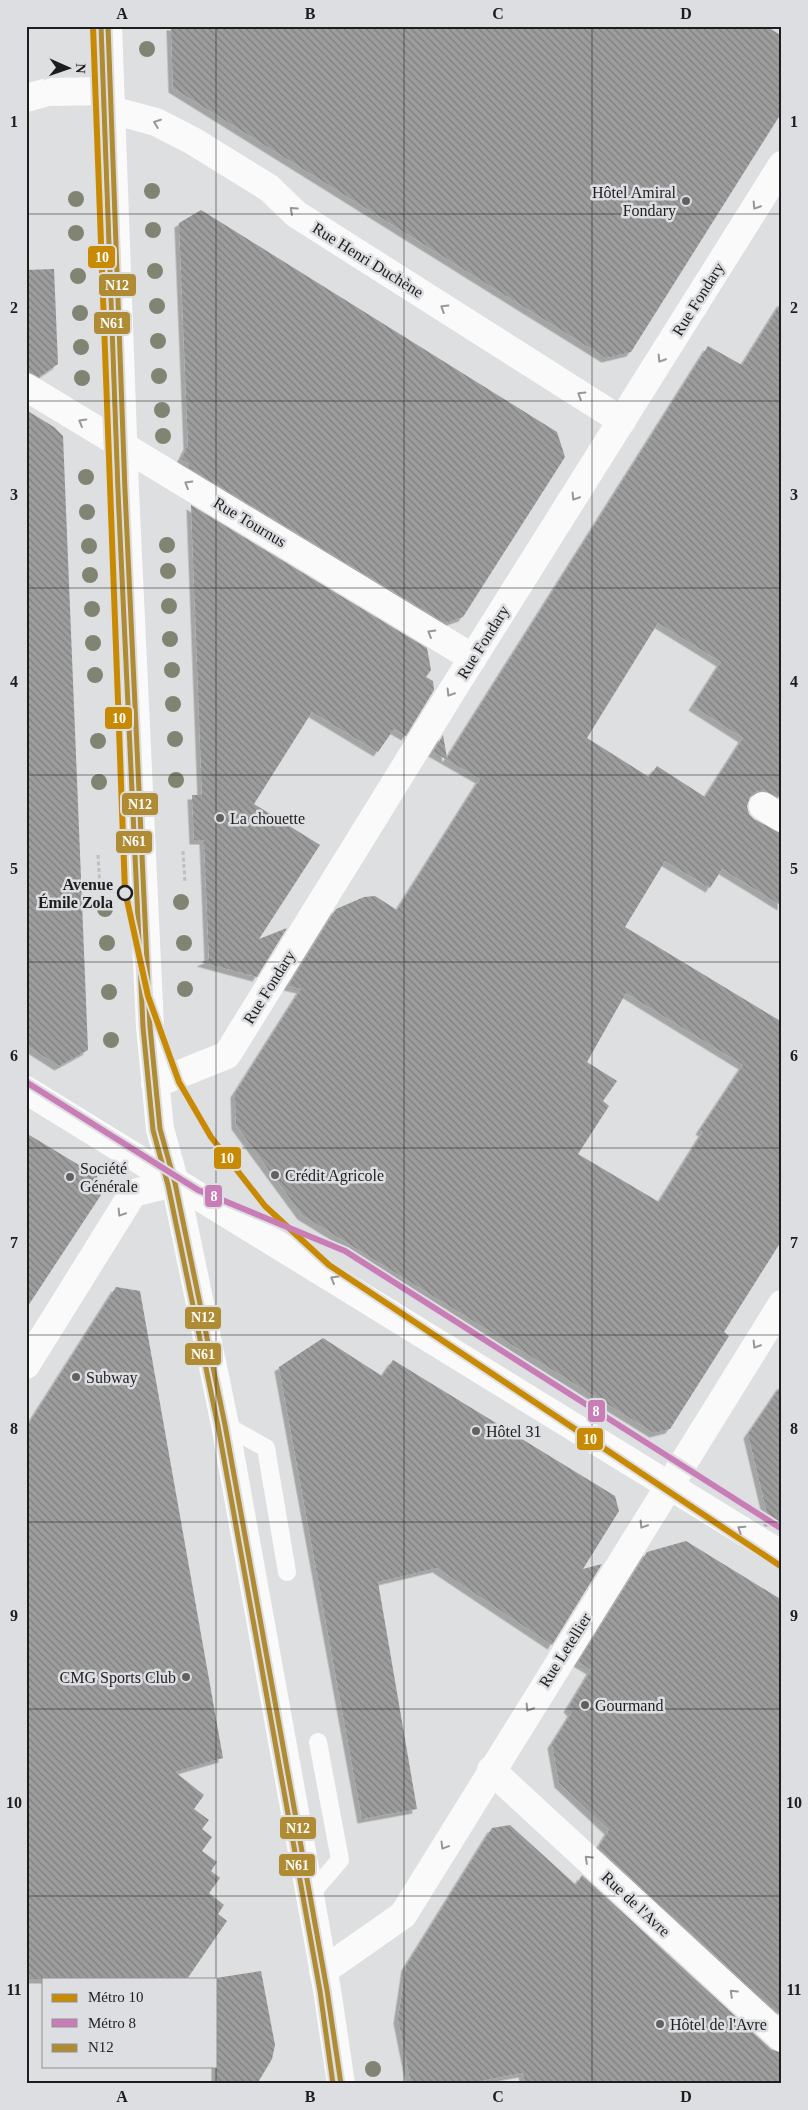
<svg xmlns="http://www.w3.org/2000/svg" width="808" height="2110" font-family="Georgia,serif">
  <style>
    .building { fill: url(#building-back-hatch); fill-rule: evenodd; filter: url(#shadow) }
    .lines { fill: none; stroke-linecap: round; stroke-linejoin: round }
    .path { stroke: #bfbfbf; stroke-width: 3; stroke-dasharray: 4 2.5; stroke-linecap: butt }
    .lane { stroke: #fafafa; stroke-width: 18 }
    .street { stroke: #fafafa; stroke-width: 28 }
    .secondary { stroke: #fafafa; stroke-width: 28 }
    .bus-1-casing { stroke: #dddee1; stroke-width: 9 }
    .bus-2-casing { stroke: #dddee1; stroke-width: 9 }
    .bus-1 { stroke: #af8b33; stroke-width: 5 }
    .bus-2 { stroke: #af8b33; stroke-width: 5 }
    .metro-1-casing { stroke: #dddee1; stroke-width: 10 }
    .metro-2-casing { stroke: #dddee1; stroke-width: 10 }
    .metro-1 { stroke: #c98a03; stroke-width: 6 }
    .metro-2 { stroke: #c97db6; stroke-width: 6 }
    .tree { fill: #818472 }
    .oneway { stroke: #979797 }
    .grid { fill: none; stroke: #1d1d1e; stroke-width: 1; stroke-opacity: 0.55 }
    .poi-dot { fill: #616162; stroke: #dddee1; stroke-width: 2 }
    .stop-dot { fill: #dddee1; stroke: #1d1d1e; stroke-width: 2.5 }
    .labels { text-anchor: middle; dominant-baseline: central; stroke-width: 5; stroke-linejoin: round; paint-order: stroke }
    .poi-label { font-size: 16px; fill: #1d1d1e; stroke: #dddee1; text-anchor: start }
    .street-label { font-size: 16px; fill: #1d1d1e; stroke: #dddee1 }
    .stop-label { font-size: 16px; font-weight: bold; fill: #1d1d1e; stroke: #dddee1; text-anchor: end }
    .line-badge { stroke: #dddee1; stroke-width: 2 }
    .badge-label { font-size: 14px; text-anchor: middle; font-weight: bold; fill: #fff }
    .neatline { fill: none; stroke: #1d1d1e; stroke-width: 2 }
    .grid-label { font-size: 16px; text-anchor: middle; font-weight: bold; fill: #1d1d1e }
  </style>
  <defs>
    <pattern id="building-back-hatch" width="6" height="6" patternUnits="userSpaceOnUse" patternTransform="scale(1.25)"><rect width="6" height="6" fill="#9d9d9e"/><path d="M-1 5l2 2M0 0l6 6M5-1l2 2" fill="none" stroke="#7f7f80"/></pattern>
    <filter id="shadow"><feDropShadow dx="-4.5" dy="4.5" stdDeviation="0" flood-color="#0004"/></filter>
  </defs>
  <rect width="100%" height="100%" fill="#dedfe0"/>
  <g class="building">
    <polygon points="171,26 766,26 782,36 782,112 631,352 606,358 173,88"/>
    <polygon points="201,210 557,432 565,457 463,617 445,623 189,468 189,464 181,459 188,445 179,223"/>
    <polygon points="54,269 58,364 39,377 26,371 26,270"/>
    <path d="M 782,301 L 782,799 L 763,790 L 755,792 L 750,797 L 747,806 L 749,814 L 754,819 L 782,834 L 782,906 L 722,869 L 710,888 L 665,861 L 625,927 L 782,1022 L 782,1240 L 724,1332 L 729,1336 L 670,1429 L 654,1433 L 302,1215 L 236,1125 L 235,1093 L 301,989 L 288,986 L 336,909 L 364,897 L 375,896 L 397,910 L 480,779 L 433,752 L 443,735 L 447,758 L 708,346 L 742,365 ZM 658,623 L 721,662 L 693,706 L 743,738 L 705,797 L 657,766 L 649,777 L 587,738 ZM 626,993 L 743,1065 L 700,1130 L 703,1132 L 659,1202 L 578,1154 L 609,1106 L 603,1101 L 617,1081 L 587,1062 Z"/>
    <polygon points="26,410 54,427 63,436 88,1050 59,1066 26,1045"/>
    <polygon points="191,505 427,648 431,670 426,677 433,681 434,690 406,736 394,729 378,752 312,712 254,804 320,845 259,939 287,928 257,977 201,962 209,959 204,840 194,840 192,795 202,795"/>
    <polygon points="26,1133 97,1176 101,1195 26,1309"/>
    <polygon points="116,1287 140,1291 223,1758 175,1772 204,1795 194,1809 209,1820 202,1829 212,1837 202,1851 217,1862 211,1871 220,1878 209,1893 224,1905 218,1914 227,1921 187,1979 26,1979 26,1428"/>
    <polygon points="323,1338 382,1376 393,1360 615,1496 619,1511 583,1569 602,1564 552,1645 437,1568 378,1582 417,1809 362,1819 279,1367"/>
    <polygon points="782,1384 782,1521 769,1522 748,1434"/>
    <polygon points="686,1541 782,1600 782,2017 598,1848 609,1830 559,1783 552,1744 572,1712 568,1708 591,1670 578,1662 647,1552"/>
    <polygon points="510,1825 576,1885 582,1875 771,2049 782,2053 782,2084 525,2084 523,2073 465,2084 411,2084 398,2019 406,1966 492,1828"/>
    <polygon points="261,1971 275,2045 272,2059 257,2084 216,2084 216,1978"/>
  </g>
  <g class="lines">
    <g class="path">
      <polyline points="183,851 185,883"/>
      <polyline points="98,855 100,887"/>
    </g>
    <g class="lane">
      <polyline points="225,1425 266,1448 287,1572"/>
      <polyline points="309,1896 340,1860 318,1742"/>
    </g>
    <g class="street">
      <polyline points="26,98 48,92 110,91"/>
      <polyline points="111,110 156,122 193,141 269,188 296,214 622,421"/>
      <polyline points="26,387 473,658"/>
      <polyline points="763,806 782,818"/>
      <polyline points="155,1084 227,1055 455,686 782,165"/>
      <polyline points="26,1090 782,1555"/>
      <polyline points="26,1365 133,1193 175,1183"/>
      <polyline points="491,1770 782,2038"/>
      <polyline points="323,1971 403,1915 782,1304"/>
    </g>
    <polyline class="secondary" points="108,26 125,491 150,1027 160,1129 175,1183 225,1425 327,1990 341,2084"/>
    <g class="bus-1-casing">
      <polyline id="bus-1" points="108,26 125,491 150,1027 160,1129 175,1183 225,1425 327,1990 341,2084"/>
    </g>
    <g class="bus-2-casing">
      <polyline id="bus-2" points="101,26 118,491 143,1027 153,1130 168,1185 218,1426 320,1991 333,2084"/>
    </g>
    <use href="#bus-1" class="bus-1"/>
    <use href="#bus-2" class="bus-2"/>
    <g class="metro-1-casing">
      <polyline id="metro-1" points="93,26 125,891 148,996 179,1082 211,1137 265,1206 329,1265 782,1567"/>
    </g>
    <g class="metro-2-casing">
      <polyline id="metro-2" points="26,1082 198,1190 345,1251 782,1529"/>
    </g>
    <use href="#metro-1" class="metro-1"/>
    <use href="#metro-2" class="metro-2"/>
  </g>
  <g class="tree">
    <circle cx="147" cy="49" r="8"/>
    <circle cx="152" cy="191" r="8"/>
    <circle cx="76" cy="199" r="8"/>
    <circle cx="153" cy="230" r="8"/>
    <circle cx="76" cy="233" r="8"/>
    <circle cx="155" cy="271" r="8"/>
    <circle cx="78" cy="276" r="8"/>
    <circle cx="157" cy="306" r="8"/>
    <circle cx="80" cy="313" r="8"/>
    <circle cx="158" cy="341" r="8"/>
    <circle cx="81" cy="347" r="8"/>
    <circle cx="159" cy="376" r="8"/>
    <circle cx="82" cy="378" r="8"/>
    <circle cx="162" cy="410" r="8"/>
    <circle cx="163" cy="436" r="8"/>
    <circle cx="86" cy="477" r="8"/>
    <circle cx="87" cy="512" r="8"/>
    <circle cx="167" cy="545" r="8"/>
    <circle cx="89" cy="546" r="8"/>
    <circle cx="168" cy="571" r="8"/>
    <circle cx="90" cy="575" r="8"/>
    <circle cx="169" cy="606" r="8"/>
    <circle cx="92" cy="609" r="8"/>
    <circle cx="170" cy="639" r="8"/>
    <circle cx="93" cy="643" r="8"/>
    <circle cx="172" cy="670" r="8"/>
    <circle cx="95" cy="675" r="8"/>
    <circle cx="173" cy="704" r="8"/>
    <circle cx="175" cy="739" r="8"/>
    <circle cx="98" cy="741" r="8"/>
    <circle cx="176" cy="780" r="8"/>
    <circle cx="99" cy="782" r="8"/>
    <circle cx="181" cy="902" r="8"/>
    <circle cx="105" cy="909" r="8"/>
    <circle cx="107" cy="943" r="8"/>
    <circle cx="184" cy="943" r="8"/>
    <circle cx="185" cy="989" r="8"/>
    <circle cx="109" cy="992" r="8"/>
    <circle cx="111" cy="1040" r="8"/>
    <circle cx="373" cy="2069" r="8"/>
  </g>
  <defs><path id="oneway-chevron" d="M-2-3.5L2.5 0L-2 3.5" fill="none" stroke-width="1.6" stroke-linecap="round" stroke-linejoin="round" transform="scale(1.25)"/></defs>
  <g class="oneway">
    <use href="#oneway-chevron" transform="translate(157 123) rotate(-159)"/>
    <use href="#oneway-chevron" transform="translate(756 206) rotate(122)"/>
    <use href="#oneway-chevron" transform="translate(293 210) rotate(-138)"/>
    <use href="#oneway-chevron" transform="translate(444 308) rotate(-148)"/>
    <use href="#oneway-chevron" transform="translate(661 359) rotate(122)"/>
    <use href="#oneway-chevron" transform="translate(581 395) rotate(-148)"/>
    <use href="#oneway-chevron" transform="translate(82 422) rotate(-150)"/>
    <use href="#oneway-chevron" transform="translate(188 484) rotate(-149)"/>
    <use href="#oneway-chevron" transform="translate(575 497) rotate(122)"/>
    <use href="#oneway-chevron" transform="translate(431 633) rotate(-149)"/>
    <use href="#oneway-chevron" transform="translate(450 693) rotate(122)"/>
    <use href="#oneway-chevron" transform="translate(121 1213) rotate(122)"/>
    <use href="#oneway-chevron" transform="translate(334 1279) rotate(-149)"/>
    <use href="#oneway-chevron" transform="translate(756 1345) rotate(122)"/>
    <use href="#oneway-chevron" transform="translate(643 1525) rotate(122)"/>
    <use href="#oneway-chevron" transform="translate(741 1529) rotate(-147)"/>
    <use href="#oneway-chevron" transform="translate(529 1708) rotate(122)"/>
    <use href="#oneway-chevron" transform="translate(444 1846) rotate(121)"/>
    <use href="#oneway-chevron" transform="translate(588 1859) rotate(-137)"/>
    <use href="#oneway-chevron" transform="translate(733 1993) rotate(-137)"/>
  </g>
  <path class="grid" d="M 216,26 L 216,1979M 404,26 L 404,2084M 592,26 L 592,2084M 26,214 L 782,214M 26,401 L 782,401M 26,588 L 782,588M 26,775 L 782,775M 26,962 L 782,962M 26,1148 L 782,1148M 26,1335 L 782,1335M 26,1522 L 782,1522M 26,1709 L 782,1709M 26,1896 L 782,1896M 216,2066 L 216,2084"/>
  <g class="poi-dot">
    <circle cx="686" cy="201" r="5"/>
    <circle cx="220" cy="818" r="5"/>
    <circle cx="275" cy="1175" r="5"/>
    <circle cx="70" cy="1177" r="5"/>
    <circle cx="76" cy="1377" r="5"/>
    <circle cx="476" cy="1431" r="5"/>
    <circle cx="186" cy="1677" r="5"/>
    <circle cx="585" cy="1705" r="5"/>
    <circle cx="660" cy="2024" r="5"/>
  </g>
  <circle class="stop-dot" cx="125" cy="893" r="7"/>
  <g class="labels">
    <g class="poi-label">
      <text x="676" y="192" text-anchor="end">Hôtel Amiral<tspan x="676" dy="18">Fondary</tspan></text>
      <text x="230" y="818">La chouette</text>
      <text x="80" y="1168">Société<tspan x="80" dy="18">Générale</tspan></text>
      <text x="285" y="1175">Crédit Agricole</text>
      <text x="86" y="1377">Subway</text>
      <text x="486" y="1431">Hôtel 31</text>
      <text x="176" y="1677" text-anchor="end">CMG Sports Club</text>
      <text x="595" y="1705">Gourmand</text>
      <text x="670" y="2024">Hôtel de l'Avre</text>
    </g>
    <g class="street-label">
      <text transform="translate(368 260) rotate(32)">Rue Henri Duchène</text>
      <text transform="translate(698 299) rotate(-58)">Rue Fondary</text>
      <text transform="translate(250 522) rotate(31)">Rue Tournus</text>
      <text transform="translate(483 642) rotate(-58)">Rue Fondary</text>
      <text transform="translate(269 987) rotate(-58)">Rue Fondary</text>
      <text transform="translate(565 1650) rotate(-58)">Rue Letellier</text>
      <text transform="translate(636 1904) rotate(43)">Rue de l'Avre</text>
    </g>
    <g class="stop-label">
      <text x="113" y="884">Avenue<tspan x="113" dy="18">Émile Zola</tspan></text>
    </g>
  </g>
  <g class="line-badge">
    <rect x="87" y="245" width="29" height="24" rx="5" fill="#c98a03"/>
    <rect x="98" y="273" width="39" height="24" rx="5" fill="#af8b33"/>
    <rect x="93" y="311" width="38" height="24" rx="5" fill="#af8b33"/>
    <rect x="104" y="706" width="29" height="24" rx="5" fill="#c98a03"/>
    <rect x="121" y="792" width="38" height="24" rx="5" fill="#af8b33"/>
    <rect x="115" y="830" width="38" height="24" rx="5" fill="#af8b33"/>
    <rect x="213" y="1146" width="29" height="24" rx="5" fill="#c98a03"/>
    <rect x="204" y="1184" width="19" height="24" rx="5" fill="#c97db6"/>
    <rect x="184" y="1306" width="38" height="24" rx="5" fill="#af8b33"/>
    <rect x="184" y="1342" width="38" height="24" rx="5" fill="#af8b33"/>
    <rect x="587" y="1399" width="19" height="24" rx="5" fill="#c97db6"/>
    <rect x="576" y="1427" width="28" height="24" rx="5" fill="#c98a03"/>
    <rect x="279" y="1816" width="38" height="24" rx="5" fill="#af8b33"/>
    <rect x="278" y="1853" width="38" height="24" rx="5" fill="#af8b33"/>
  </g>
  <g class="badge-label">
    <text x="102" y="262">10</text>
    <text x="117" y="290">N12</text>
    <text x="112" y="328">N61</text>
    <text x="119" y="723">10</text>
    <text x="140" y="809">N12</text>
    <text x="134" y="846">N61</text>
    <text x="227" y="1163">10</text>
    <text x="214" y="1201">8</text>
    <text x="203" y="1322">N12</text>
    <text x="203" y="1359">N61</text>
    <text x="596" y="1416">8</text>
    <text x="590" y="1444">10</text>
    <text x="298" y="1833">N12</text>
    <text x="297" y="1870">N61</text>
  </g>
  <rect width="808" height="2110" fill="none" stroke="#dddee1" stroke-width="55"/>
  <rect x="42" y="1978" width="175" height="90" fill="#dddee1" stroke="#909193"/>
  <rect x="52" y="1994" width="25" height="8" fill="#c98a03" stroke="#909193"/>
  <text x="88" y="2002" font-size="15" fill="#1d1d1e">Métro 10</text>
  <rect x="52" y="2019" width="25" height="8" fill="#c97db6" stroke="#909193"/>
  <text x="88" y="2028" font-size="15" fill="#1d1d1e">Métro 8</text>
  <rect x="52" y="2044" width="25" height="8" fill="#af8b33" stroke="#909193"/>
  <text x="88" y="2052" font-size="15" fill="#1d1d1e">N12</text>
  <g transform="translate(68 68) rotate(92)" stroke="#dddee1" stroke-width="4" paint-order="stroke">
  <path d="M0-4L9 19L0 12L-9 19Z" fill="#1d1d1e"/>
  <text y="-8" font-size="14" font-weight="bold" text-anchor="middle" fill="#1d1d1e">N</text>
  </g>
  <rect x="28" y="28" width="752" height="2054" class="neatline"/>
  <g class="grid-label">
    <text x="122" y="19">A</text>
    <text x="310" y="19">B</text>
    <text x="498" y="19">C</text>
    <text x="686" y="19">D</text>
    <text x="14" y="127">1</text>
    <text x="794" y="127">1</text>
    <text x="14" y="313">2</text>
    <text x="794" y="313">2</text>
    <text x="14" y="500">3</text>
    <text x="794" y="500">3</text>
    <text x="14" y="687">4</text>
    <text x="794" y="687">4</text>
    <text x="14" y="874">5</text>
    <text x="794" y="874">5</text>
    <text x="14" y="1061">6</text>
    <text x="794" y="1061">6</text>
    <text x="14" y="1248">7</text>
    <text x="794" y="1248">7</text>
    <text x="14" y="1434">8</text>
    <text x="794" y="1434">8</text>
    <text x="14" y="1621">9</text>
    <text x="794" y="1621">9</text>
    <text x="14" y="1808">10</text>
    <text x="794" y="1808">10</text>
    <text x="14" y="1995">11</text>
    <text x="794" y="1995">11</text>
    <text x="122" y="2102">A</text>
    <text x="310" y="2102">B</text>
    <text x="498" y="2102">C</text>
    <text x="686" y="2102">D</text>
  </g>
</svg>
